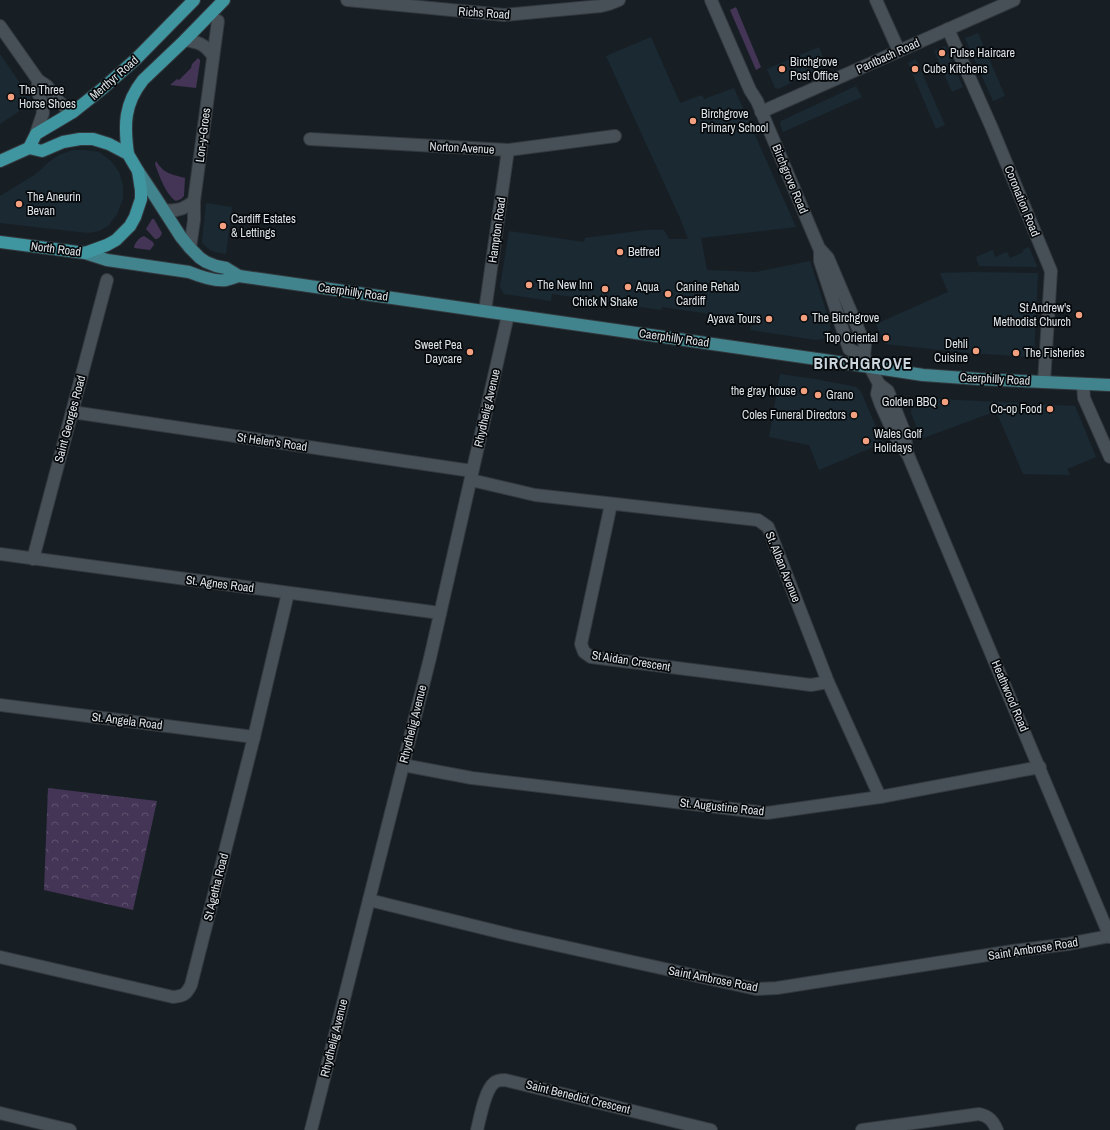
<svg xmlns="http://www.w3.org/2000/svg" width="1110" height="1130" font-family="'Archivo Narrow',sans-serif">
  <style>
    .built { fill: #1b2933 }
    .grass { fill: #443556 }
    .park { fill: url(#park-crowns) }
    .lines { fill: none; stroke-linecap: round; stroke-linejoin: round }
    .minor-casing { stroke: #33393e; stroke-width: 14 }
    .tertiary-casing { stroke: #33393e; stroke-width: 14 }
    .primary-casing { stroke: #33393e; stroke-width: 14 }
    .trunk-casing { stroke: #33393e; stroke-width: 14 }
    .minor { stroke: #475057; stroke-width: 12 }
    .tertiary { stroke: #475057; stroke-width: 12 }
    .primary { stroke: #42848e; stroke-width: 12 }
    .trunk { stroke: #4096a0; stroke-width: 12 }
    .poi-dot { fill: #f2a07f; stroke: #06090b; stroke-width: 1.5 }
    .labels { text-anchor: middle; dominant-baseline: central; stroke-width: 3.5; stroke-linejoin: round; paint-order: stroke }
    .street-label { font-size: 12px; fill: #dce2e6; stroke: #06090b }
    .poi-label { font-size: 12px; fill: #dce2e6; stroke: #06090b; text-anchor: start }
    .district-label { font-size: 16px; font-weight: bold; letter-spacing: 1px; fill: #cad5dd; stroke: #06090b }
  </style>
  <defs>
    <pattern id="park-crowns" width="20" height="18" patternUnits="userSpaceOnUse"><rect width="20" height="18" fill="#443556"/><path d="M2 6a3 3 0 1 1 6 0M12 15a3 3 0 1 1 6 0" fill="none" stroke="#5e526e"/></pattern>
  </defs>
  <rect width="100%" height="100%" fill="#171f25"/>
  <g class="built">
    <polygon points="978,33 1005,96 993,101 965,38"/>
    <polygon points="651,37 680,103 702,95 704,99 734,88 796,227 701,238 707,270 756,272 810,261 830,323 830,330 823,339 816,340 750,330 752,320 662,307 661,310 552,294 551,301 504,294 500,287 509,231 584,242 585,238 646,230 664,230 669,239 688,239 680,218 606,56"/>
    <polygon points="945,46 963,87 952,92 934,51"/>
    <polygon points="819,47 826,66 778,89 775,88 767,69"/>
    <polygon points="0,54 31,99 30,104 0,124"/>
    <polygon points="916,59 945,125 936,129 908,63"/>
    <polygon points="856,86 862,97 783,132 780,124 781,121"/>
    <polygon points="73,150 86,150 99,152 111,161 119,172 123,185 123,199 117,214 108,226 99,231 88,233 0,223 0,196 36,174 49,162 59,155"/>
    <polygon points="206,203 232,207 226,254 216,252 210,250 202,243"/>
    <polygon points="1029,247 1037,266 1036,267 979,266 976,257 993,250 995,257 1007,252 1010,258 1022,253 1024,249"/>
    <polygon points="974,272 1038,273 1034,357 970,353 885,344 876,324 948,292 940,273"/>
    <polygon points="780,374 815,379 856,387 861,392 883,443 819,470 809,445 769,437"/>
    <polygon points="919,398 1075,406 1096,457 1067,469 1070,475 1023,474 996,411 921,439 911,413 912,404 914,400"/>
  </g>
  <g class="grass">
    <polygon points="736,7 761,67 756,70 730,10"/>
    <polygon points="198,58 200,60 200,62 196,88 170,85 177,79 179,80 191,68 192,64"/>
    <path d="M 156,161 C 164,174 171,174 185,178 L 184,196 L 181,199 L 176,201 C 166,195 159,175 155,164 Z"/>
    <polygon points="152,219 154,219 162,233 160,237 157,239 155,239 146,229"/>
    <path d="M 144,236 L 153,242 L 154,245 L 150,250 L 134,248 C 134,244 139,237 144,236 Z"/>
  </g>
  <polygon class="park" points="48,788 157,801 133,910 44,890"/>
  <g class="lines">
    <g class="minor-casing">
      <g id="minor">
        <polyline points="347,0 504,15 601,6 609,4 619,0"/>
        <polyline points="876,0 899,51"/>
        <polyline points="0,26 38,80 47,86 57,100 65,107 73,112"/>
        <polyline points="948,29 991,126 1051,271 1044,382"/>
        <path d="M 185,40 C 198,42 205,44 213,56"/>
        <polyline points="36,134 43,113 42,102 38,93 38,80"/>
        <polyline points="310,139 508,150 615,136"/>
        <path d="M 164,210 C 176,212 185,209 194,201"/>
        <polyline points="190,248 194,220 194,201 218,21"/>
        <polyline points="485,311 508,150"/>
        <polyline points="1083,384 1084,398 1110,457"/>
        <polyline points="72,412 472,471"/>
        <polyline points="471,480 535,495 758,520 768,527 828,682 880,797"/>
        <polyline points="611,504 581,644 584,652 591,657 811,685 828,682"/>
        <polyline points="0,554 440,613"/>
        <polyline points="33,559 107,280"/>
        <polyline points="0,705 254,737"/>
        <polyline points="403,765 472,778 767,813 880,797 1040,767"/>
        <polyline points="369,900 511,935 756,989 777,988 1013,951 1068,944 1110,936"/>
        <path d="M 0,957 L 173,997 C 183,996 186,995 191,985 L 254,737 L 288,593"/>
        <polyline points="0,1113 70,1130"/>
        <polyline points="311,1130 430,658 508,315"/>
        <path d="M 477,1130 C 480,1118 485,1090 494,1083 C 497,1080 501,1080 505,1080 L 711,1130"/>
        <path d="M 862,1130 L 979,1114 C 989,1116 993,1121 997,1130"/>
      </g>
    </g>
    <g class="tertiary-casing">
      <g id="tertiary">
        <polyline points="711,0 750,90 757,101 819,248 828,258 865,345 864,356"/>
        <polyline points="761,112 1014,0"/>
        <polyline points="820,252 820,261 849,349 864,356 879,384 888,391 904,431 907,450"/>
        <polyline points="879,384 877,394 881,405 895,436 908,455 1110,937"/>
      </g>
    </g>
    <g class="primary-casing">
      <g id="primary">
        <polyline points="138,171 154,195 181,237 190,248 200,258 206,262 216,266 226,268 239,276 824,360 923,375 979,379 1110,385"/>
        <path d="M 85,253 L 107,260 L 189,272 C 199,276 215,282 226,280 C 230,279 235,277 239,276"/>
      </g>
    </g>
    <g class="trunk-casing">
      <g id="trunk">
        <polyline points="29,148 36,134 73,112 102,89 136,59 194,0"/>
        <path d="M 128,154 C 124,125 124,104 143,80 L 185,40 L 224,0"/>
        <polyline points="0,161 29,148 42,151 63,142 80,139 93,139 109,144 128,154 138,171 141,190 141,199 135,217 130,226 116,240 107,245 85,253 0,242"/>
      </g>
    </g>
    <use href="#minor" class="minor"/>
    <use href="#tertiary" class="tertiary"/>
    <use href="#primary" class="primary"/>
    <use href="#trunk" class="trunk"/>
  </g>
  <g class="poi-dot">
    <circle cx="942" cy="53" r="4"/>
    <circle cx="782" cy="69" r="4"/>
    <circle cx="915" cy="69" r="4"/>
    <circle cx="11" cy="97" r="4"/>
    <circle cx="693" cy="121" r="4"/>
    <circle cx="19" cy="204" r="4"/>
    <circle cx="223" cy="226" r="4"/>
    <circle cx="620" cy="252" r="4"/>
    <circle cx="529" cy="285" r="4"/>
    <circle cx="628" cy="287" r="4"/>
    <circle cx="605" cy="289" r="4"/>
    <circle cx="668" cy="294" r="4"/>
    <circle cx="1079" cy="315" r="4"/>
    <circle cx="804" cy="318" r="4"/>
    <circle cx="769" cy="319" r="4"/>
    <circle cx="886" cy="338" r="4"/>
    <circle cx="976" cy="351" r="4"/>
    <circle cx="470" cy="352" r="4"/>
    <circle cx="1016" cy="353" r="4"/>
    <circle cx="804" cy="391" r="4"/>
    <circle cx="818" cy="395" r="4"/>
    <circle cx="945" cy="402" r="4"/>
    <circle cx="1050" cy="409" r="4"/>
    <circle cx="854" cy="415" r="4"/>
    <circle cx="866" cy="441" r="4"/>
  </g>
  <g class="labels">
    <g class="street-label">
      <text transform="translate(484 13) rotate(4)">Richs Road</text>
      <text transform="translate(888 56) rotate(-24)">Pantbach Road</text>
      <text transform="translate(114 78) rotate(-41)">Merthyr Road</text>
      <text transform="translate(203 135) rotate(-83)">Lon-y-Groes</text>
      <text transform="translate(462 148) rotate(3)">Norton Avenue</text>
      <text transform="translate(790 179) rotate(67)">Birchgrove Road</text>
      <text transform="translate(1022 201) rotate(68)">Coronation Road</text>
      <text transform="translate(497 230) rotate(-82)">Hampton Road</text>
      <text transform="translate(56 249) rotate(7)">North Road</text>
      <text transform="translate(353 292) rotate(8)">Caerphilly Road</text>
      <text transform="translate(674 338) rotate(8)">Caerphilly Road</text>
      <text transform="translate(995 379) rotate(3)">Caerphilly Road</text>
      <text transform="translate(487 408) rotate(-77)">Rhydhelig Avenue</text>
      <text transform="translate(70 419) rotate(-75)">Saint Georges Road</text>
      <text transform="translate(272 442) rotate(8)">St Helen's Road</text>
      <text transform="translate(783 567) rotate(68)">St. Alban Avenue</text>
      <text transform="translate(220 584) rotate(7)">St. Agnes Road</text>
      <text transform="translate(631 661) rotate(9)">St Aidan Crescent</text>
      <text transform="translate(1010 696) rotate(67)">Heathwood Road</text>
      <text transform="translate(127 721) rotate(7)">St. Angela Road</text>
      <text transform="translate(413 724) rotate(-76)">Rhydhelig Avenue</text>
      <text transform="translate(722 807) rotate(6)">St. Augustine Road</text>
      <text transform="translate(216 887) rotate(-76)">St Agetha Road</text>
      <text transform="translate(1033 949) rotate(-9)">Saint Ambrose Road</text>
      <text transform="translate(713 979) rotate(11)">Saint Ambrose Road</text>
      <text transform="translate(334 1038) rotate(-76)">Rhydhelig Avenue</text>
      <text transform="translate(578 1097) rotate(14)">Saint Benedict Crescent</text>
    </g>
    <g class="poi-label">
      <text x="950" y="53">Pulse Haircare</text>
      <text x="790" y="62">Birchgrove<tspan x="790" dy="14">Post Office</tspan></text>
      <text x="923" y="69">Cube Kitchens</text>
      <text x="19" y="90">The Three<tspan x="19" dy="14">Horse Shoes</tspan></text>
      <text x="701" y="114">Birchgrove<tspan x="701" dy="14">Primary School</tspan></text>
      <text x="27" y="197">The Aneurin<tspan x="27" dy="14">Bevan</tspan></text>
      <text x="231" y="219">Cardiff Estates<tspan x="231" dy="14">&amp; Lettings</tspan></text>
      <text x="628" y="252">Betfred</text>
      <text x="537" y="285">The New Inn</text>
      <text x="636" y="287">Aqua</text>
      <text x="676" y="287">Canine Rehab<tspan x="676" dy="14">Cardiff</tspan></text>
      <text x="605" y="302" text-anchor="middle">Chick N Shake</text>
      <text x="1071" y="308" text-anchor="end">St Andrew's<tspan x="1071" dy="14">Methodist Church</tspan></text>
      <text x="812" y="318">The Birchgrove</text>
      <text x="761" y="319" text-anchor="end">Ayava Tours</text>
      <text x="878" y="338" text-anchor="end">Top Oriental</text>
      <text x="968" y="344" text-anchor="end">Dehli<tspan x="968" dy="14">Cuisine</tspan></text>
      <text x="462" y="345" text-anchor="end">Sweet Pea<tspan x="462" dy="14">Daycare</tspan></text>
      <text x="1024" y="353">The Fisheries</text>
      <text x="796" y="391" text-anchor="end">the gray house</text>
      <text x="826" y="395">Grano</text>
      <text x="937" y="402" text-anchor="end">Golden BBQ</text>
      <text x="1042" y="409" text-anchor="end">Co-op Food</text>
      <text x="846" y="415" text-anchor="end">Coles Funeral Directors</text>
      <text x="874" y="434">Wales Golf<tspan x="874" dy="14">Holidays</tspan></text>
    </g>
    <g class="district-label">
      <text x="863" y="363">BIRCHGROVE</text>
    </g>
  </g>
</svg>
